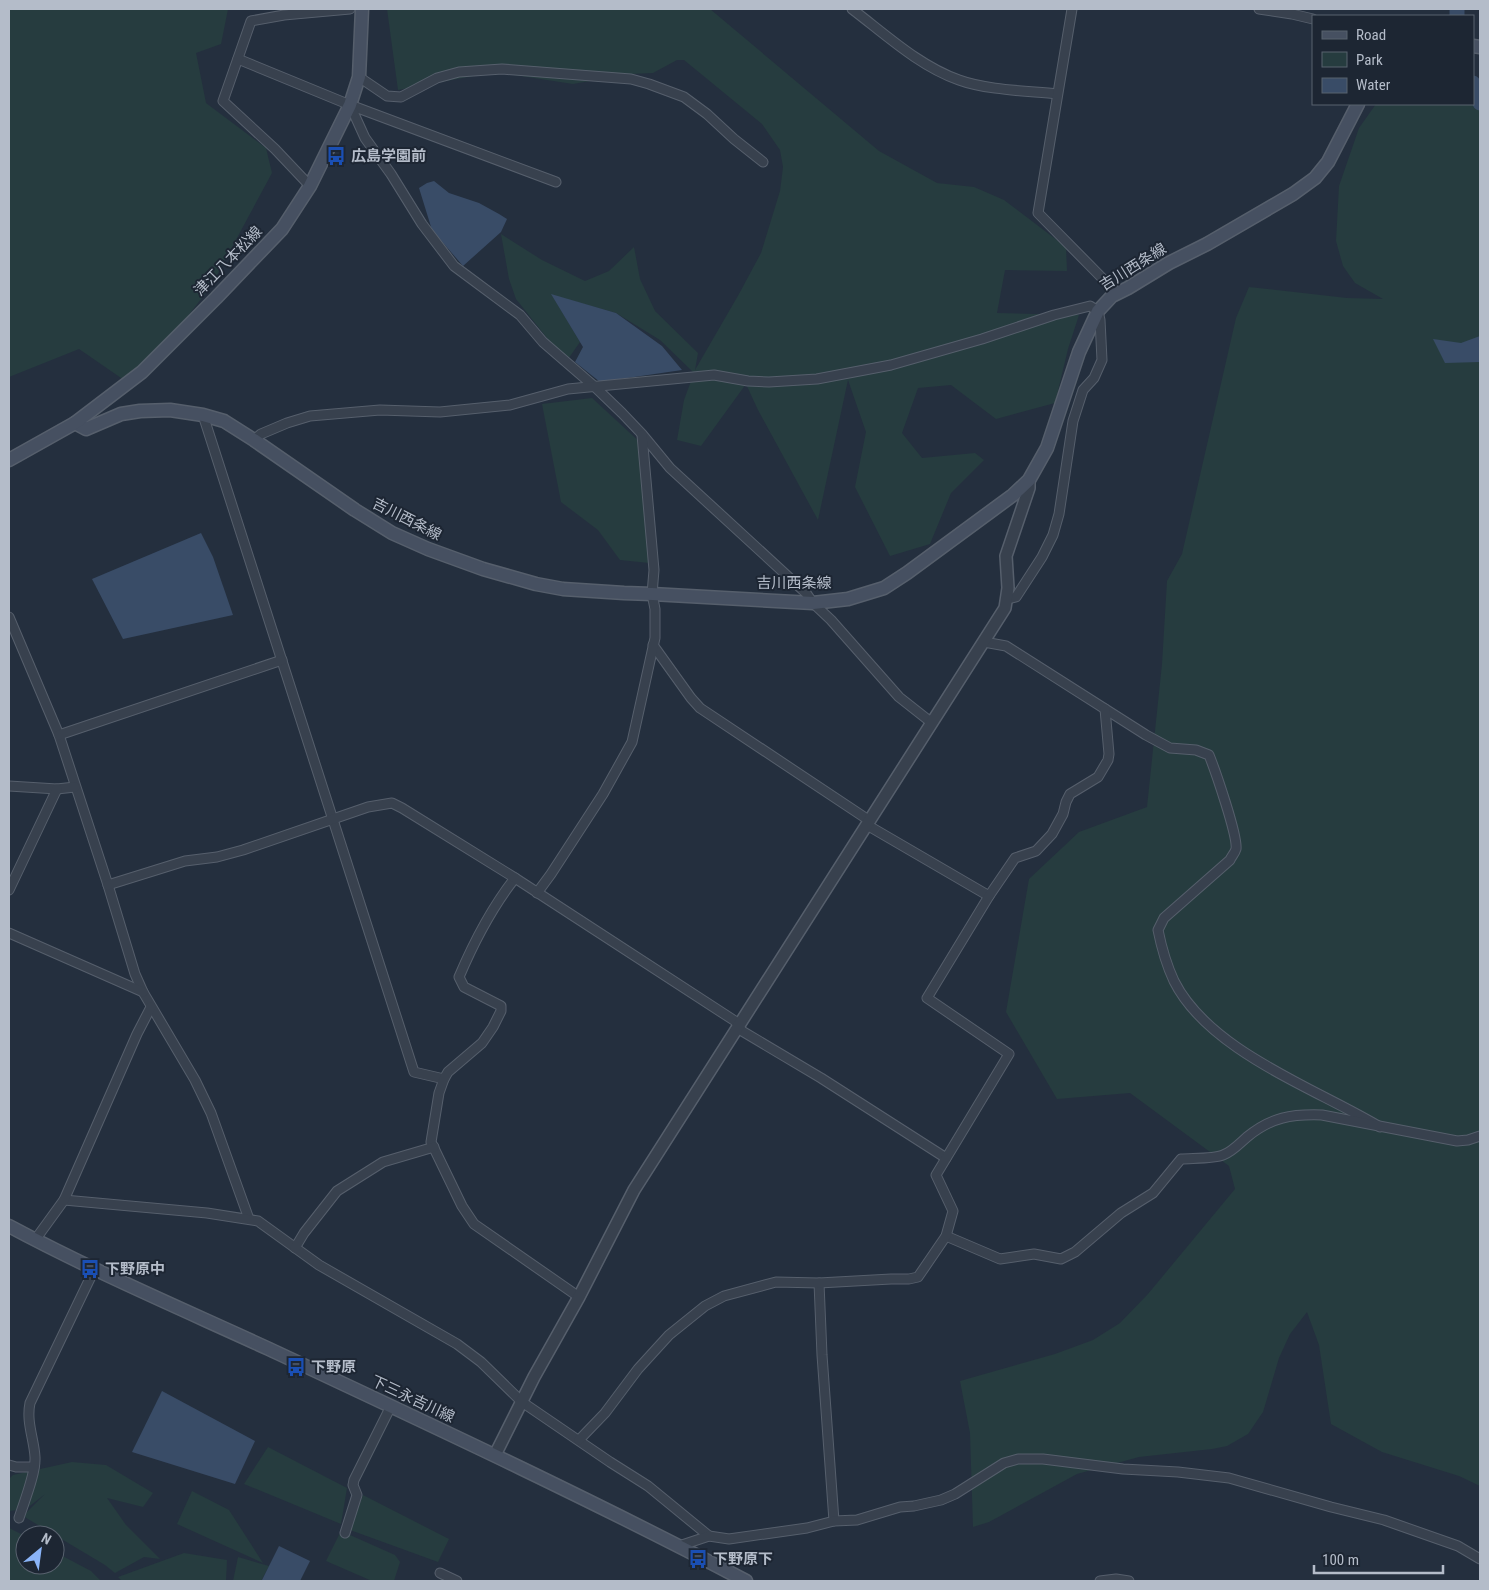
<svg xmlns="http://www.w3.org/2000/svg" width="1489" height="1590" font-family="'Roboto Condensed','Noto Sans JP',sans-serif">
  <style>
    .green { fill: #263c3f }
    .water { fill: #394c67 }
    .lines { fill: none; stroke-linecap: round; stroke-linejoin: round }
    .river { stroke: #394c67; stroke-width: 15 }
    .minor-casing { stroke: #565f6c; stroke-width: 11 }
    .tertiary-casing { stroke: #565f6c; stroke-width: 14 }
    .secondary-casing { stroke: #565f6c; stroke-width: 15 }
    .minor { stroke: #38414e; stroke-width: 9 }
    .tertiary { stroke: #38414e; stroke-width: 11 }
    .secondary { stroke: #465061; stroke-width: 12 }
    .labels { text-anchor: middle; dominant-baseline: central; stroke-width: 4; stroke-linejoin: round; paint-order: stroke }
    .poi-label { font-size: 15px; font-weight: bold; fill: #b4bcc9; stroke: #1d2633; text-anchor: start }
    .street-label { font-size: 15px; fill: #b4bcc9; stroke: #1d2633 }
  </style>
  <rect width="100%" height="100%" fill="#242f3e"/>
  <g class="green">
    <polygon points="9,9 228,9 221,44 196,53 206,103 266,148 272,173 211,286 165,346 124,380 79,349 9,377"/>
    <polygon points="387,9 710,9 879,151 937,183 974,187 1004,200 1066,247 1067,271 1005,270 997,313 1079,315 1068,349 1055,403 996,419 951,385 918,388 902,433 922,458 975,453 984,460 951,493 930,544 890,556 855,487 866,432 848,380 818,520 758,410 746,384 701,446 677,440 684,400 694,373 660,340 616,313 552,295 580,342 566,362 516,299 509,279 501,234 542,260 585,281 609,271 634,247 640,279 655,311 698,353 695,370 739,294 761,253 780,191 783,167 780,150 762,124 684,60 677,60 653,73 630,74 573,84 495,72 398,90"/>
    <polygon points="1473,76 1480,89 1480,1486 1459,1476 1382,1452 1331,1424 1319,1345 1307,1312 1290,1334 1279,1358 1263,1412 1248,1434 1227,1446 1212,1449 1139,1457 1077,1474 989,1522 973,1527 970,1433 960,1381 1055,1354 1093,1340 1120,1323 1148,1294 1235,1189 1229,1166 1130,1093 1057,1099 1006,1012 1029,879 1079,832 1147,807 1162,664 1167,581 1182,554 1236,318 1249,287 1347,298 1383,299 1355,283 1343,266 1336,241 1339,186 1359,128 1376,104 1473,104"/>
    <polygon points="592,398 643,445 649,563 620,560 598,530 561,502 542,404"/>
    <polygon points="268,1447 347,1488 341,1524 244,1484"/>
    <polygon points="72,1462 106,1465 153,1493 143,1507 107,1498 126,1525 160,1559 144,1557 115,1573 105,1565 23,1516 45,1494 26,1509 9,1511 9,1479 13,1475"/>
    <polygon points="192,1491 229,1510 263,1563 177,1524"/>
    <polygon points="363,1495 449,1539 438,1562 350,1530"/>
    <polygon points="9,1528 25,1536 25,1565 55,1565 55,1552 91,1571 101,1581 9,1581"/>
    <polygon points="341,1531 395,1555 400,1562 394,1581 372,1581 326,1561"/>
    <polygon points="184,1553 227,1560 226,1581 122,1581 118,1577"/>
    <polygon points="238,1557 269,1566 261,1581 233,1581"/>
  </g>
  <g class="water">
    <polygon points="434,181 449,193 479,203 499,214 507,219 501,232 463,266 432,230 419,188 427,183"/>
    <polygon points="551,294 616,313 662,346 682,370 600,382 575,362 583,347"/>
    <polygon points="1480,336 1480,362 1445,363 1433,339 1461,343"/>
    <polygon points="201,533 213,557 233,615 123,639 92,579"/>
    <polygon points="162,1391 255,1441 235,1484 132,1452"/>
    <polygon points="279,1546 310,1561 300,1581 262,1580"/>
  </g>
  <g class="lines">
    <g class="river">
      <polyline points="1457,16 1457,9"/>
      <polyline points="1473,83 1480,103"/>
    </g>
    <g class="minor-casing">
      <g id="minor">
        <path d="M 852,9 C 885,34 919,66 959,80 C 986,90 1029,91 1057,94"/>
        <polyline points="1072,9 1038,213 1110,286 1112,296"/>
        <polyline points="1259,9 1292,14 1313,19"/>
        <polyline points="238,59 350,105 556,182"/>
        <polyline points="359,77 387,96 401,97 437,78 459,72 502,69 631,79 649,84 684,97 707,114 734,139 763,162"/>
        <polyline points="350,105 365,138 391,174 422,224 454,266 520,315 543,342 595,387 622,413 642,434 670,468 806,593 813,603 831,620 899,697 932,723"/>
        <polyline points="310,186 275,149 223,101 251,21 284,15 350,9"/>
        <polyline points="203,415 414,1072 444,1079"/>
        <polyline points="254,440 261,434 287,423 310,416 380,410 440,412 510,405 568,389 714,375 748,381 769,382 817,379 891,365 982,339 1054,315 1090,306 1098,311 1100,320 1102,360 1094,378 1083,390 1073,421 1059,514 1053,535 1042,557 1016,597 1008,599"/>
        <polyline points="9,617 59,735 108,885 135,974 143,992 195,1080 211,1113 249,1219"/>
        <path d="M 984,642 L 1006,646 L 1146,735 L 1170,748 L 1196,750 L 1209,755 C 1215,770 1238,836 1236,849 C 1235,853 1231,857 1230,860 L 1164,918 L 1158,930 C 1161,945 1167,966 1174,981 C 1209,1051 1315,1088 1380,1127"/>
        <polyline points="653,645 691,698 700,708 870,821"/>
        <polyline points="59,735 282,660"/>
        <polyline points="9,786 57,789 75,787"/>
        <polyline points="867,825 989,896"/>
        <path d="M 515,878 C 493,906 473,944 459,977 L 464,987 L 501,1006 L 501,1011 L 493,1027 L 482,1043 L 448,1072 L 444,1079 L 439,1093 L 431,1142 L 462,1206 L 474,1224 L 579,1297"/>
        <polyline points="108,885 169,866 185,861 217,857 243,850 368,807 392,803 402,808 515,878 735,1021 742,1031 821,1078 946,1158"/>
        <polyline points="9,890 57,789"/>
        <polyline points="537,893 551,874 603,794 632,742 655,638 655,609 652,594 654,570 642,435"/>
        <polyline points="9,933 143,992"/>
        <polyline points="64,1200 207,1213 258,1221 319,1265 457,1344 481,1362 522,1402 610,1462 648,1486 709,1536"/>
        <path d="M 946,1236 L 1000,1259 L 1034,1254 L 1061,1259 L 1075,1252 L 1121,1213 L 1153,1193 L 1181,1159 C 1191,1158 1214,1159 1223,1155 C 1232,1152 1240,1143 1247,1137 C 1271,1117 1292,1114 1322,1115 L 1457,1141 L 1468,1140 L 1480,1136"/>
        <polyline points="35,1240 64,1200 137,1034 151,1007"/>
        <polyline points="295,1248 304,1233 337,1191 383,1162 434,1147"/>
        <polyline points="819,1283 822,1355 834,1521"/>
        <polyline points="579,1440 605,1413 638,1369 669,1335 705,1306 724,1296 776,1282 819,1283 891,1279 909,1279 918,1277 946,1236 953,1211 936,1175 1009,1054 927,998 989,896 1015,858 1036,851 1052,834 1063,814 1066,802 1070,794 1098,777 1108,760 1109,754 1105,709"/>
        <polyline points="9,1465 16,1467 34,1467"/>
        <path d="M 19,1518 C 24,1502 36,1473 35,1457 C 34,1439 26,1422 30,1403 L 95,1268"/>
        <polyline points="345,1533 357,1495 353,1485 354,1480 391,1406"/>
        <polyline points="679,1546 709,1536 729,1539 807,1528 834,1521 857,1520 900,1507 914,1506 941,1500 955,1494 1004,1463 1018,1459 1043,1459 1123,1469 1178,1472 1229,1478 1331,1507 1384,1520 1458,1546 1480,1559"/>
        <polyline points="440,1573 457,1581"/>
        <polyline points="1100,1581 1116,1579 1129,1581"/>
      </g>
    </g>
    <g class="tertiary-casing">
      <polyline id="tertiary" points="495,1455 534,1377 579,1297 634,1190 1005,608 1008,588 1006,556 1029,488 1029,480"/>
    </g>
    <g class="secondary-casing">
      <g id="secondary">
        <polyline points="1473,46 1480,47"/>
        <polyline points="75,423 86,429 121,414 140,411 170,410 203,415 224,421 254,440 355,510 392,533 428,549 483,569 536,584 563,589 624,593 652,594 813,603 848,599 884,588 907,573 1013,495 1029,480 1047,448 1079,352 1098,311 1112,296 1128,288 1169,263 1207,244 1293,194 1315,178 1328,162 1358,104"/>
        <polyline points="9,460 75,423 142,372 216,298 282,229 310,186 350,105 359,77 362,9"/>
        <path d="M 9,1226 C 93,1271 182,1309 269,1349 C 429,1424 590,1499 746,1581"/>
      </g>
    </g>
    <use href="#minor" class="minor"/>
    <use href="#tertiary" class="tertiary"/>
    <use href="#secondary" class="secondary"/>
  </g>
  <defs>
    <g id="bus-bare" transform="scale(1.5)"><path d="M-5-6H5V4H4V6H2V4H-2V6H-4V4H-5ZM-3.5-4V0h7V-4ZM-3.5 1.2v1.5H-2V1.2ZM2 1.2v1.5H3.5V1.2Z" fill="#1a4fb4" stroke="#1d2633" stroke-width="2.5" paint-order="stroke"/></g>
  </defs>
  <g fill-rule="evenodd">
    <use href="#bus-bare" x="336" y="156"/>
    <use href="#bus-bare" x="90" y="1269"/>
    <use href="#bus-bare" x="296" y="1367"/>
    <use href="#bus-bare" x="698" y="1559"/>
  </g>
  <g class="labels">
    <g class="poi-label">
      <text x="351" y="156">広島学園前</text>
      <text x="105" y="1269">下野原中</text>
      <text x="311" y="1367">下野原</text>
      <text x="713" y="1559">下野原下</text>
    </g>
    <g class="street-label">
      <text transform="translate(228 261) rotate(-46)">津江八本松線</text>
      <text transform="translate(1133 267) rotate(-32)">吉川西条線</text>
      <text transform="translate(407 519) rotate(27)">吉川西条線</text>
      <text x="794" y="583">吉川西条線</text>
      <text transform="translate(413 1399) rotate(25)">下三永吉川線</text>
    </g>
  </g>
  <rect width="1489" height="1590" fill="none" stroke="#b4bcc9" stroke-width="20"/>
  <rect x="1312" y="15" width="162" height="90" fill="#1d2633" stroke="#59626f"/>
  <rect x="1322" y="31" width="25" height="8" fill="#465061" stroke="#59626f"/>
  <text x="1356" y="40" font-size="15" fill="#b4bcc9">Road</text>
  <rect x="1322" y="52" width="25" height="15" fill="#263c3f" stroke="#59626f"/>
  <text x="1356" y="65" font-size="15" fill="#b4bcc9">Park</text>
  <rect x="1322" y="78" width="25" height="15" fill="#394c67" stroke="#59626f"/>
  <text x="1356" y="90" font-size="15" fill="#b4bcc9">Water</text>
  <g transform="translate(40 1550) rotate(29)"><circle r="24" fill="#1d2633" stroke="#59626f"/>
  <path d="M0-4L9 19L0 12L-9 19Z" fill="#8ab4f8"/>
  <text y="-8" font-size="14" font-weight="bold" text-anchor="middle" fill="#b4bcc9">N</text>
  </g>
  <path d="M1314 1565v8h129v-8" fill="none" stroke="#b4bcc9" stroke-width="2.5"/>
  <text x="1322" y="1565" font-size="15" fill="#b4bcc9" stroke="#1d2633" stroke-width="4" paint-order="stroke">100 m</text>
</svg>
